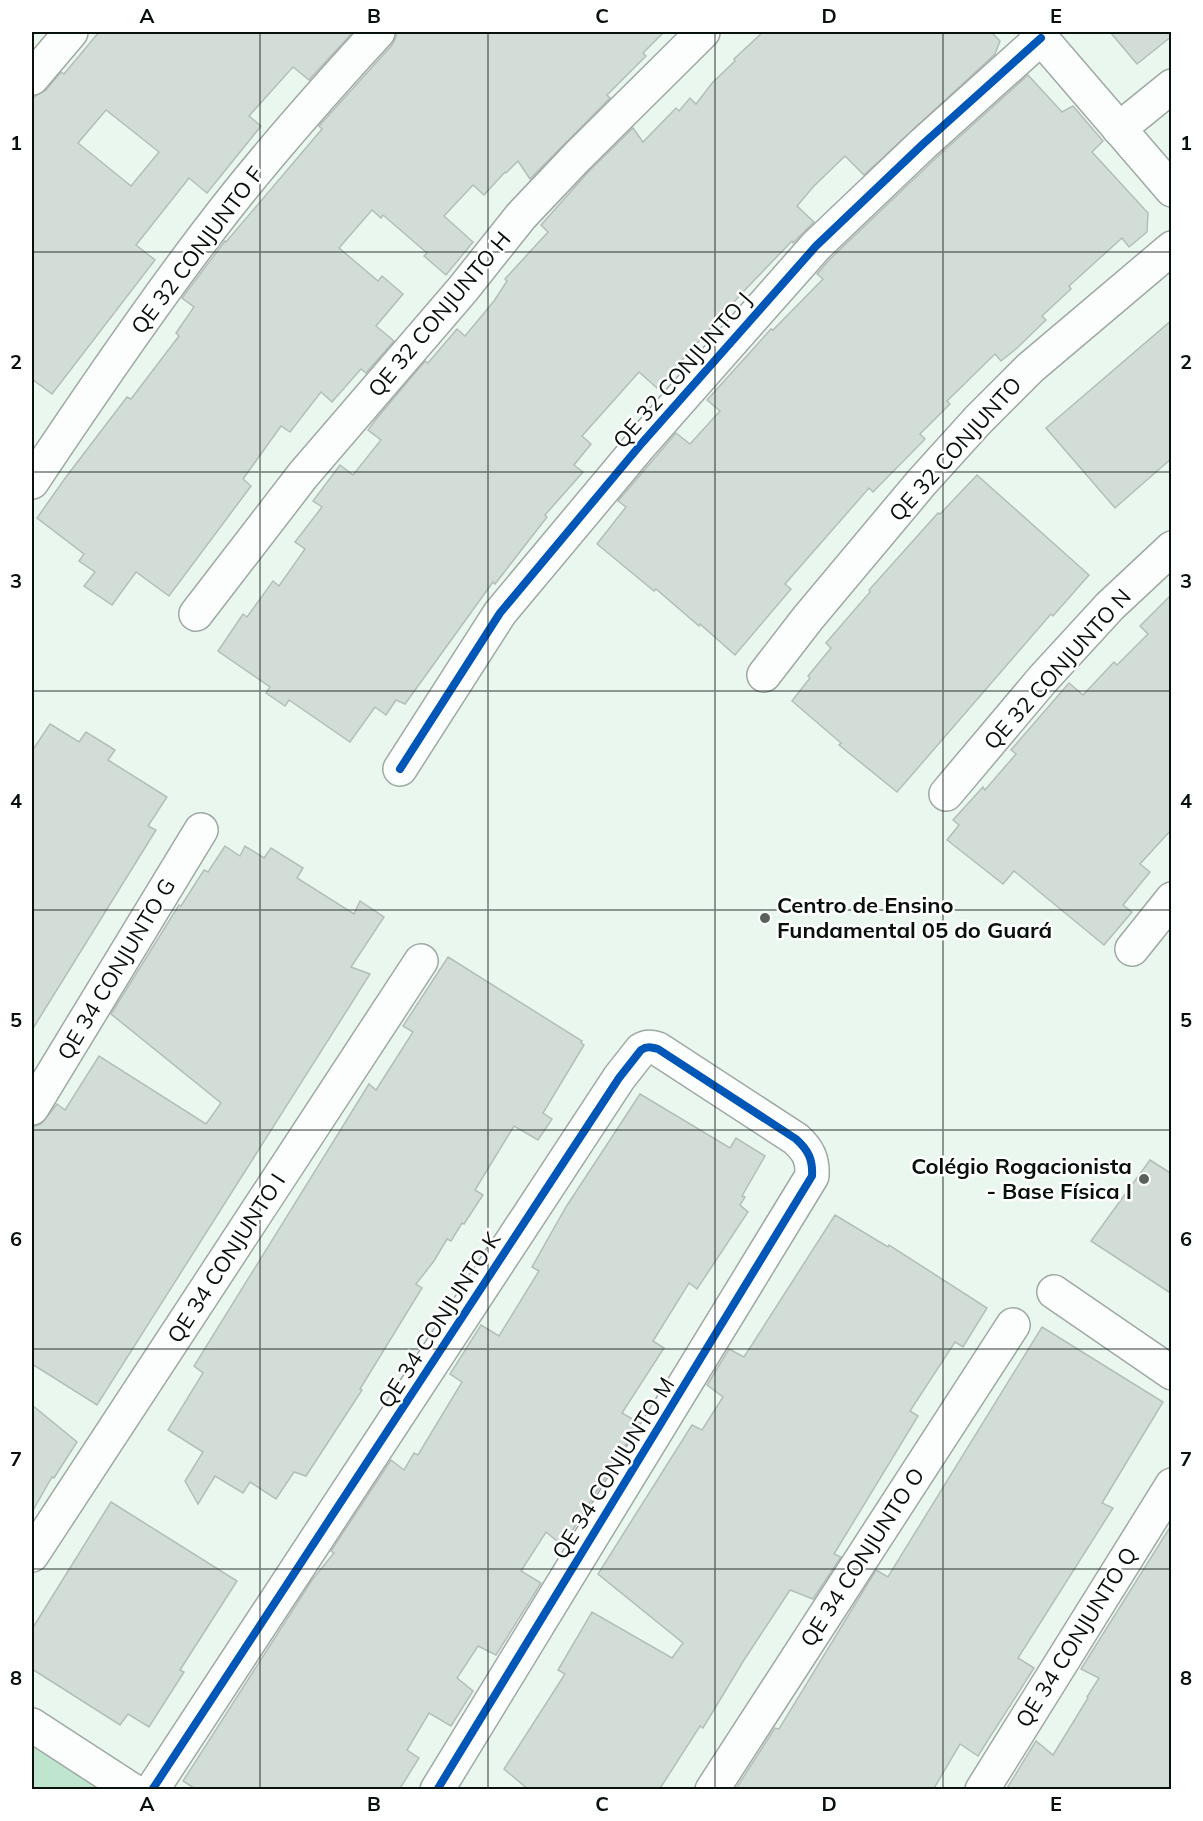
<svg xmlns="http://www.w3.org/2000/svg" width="1203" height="1821" font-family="Mulish,sans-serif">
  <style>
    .green { fill: #c0e5cf }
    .building { fill: #d3ddd7; stroke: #b4beb8; stroke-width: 1.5; fill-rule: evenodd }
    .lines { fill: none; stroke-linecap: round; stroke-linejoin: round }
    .minor-casing { stroke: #9fa9a3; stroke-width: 36 }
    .minor { stroke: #fcfefd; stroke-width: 33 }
    .cycleway-casing { stroke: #fff; stroke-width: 11 }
    .cycleway { stroke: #0057b8; stroke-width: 8 }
    .grid { fill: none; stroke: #09110c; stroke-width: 1.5; stroke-opacity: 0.55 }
    .poi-dot { fill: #58625b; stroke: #fff; stroke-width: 2 }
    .labels { text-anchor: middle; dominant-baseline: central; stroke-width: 5; stroke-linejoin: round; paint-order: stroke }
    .street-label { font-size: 22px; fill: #09110c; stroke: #fff }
    .poi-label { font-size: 22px; font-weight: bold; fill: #09110c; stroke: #fff; text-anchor: start }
    .neatline { fill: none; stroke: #09110c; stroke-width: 2 }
    .grid-label { font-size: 20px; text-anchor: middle; font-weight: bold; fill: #09110c }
  </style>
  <rect width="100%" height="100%" fill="#eaf7ef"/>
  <polygon class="green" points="32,1738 106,1789 32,1789"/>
  <g class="building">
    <path d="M 99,32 L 353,32 L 309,80 L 293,67 L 249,116 L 261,126 L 207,193 L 189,178 L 136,245 L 155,260 L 52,394 L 32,379 L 32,101 L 35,96 L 46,90 L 61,72 L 64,74 ZM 106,110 L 159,152 L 131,186 L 78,143 Z"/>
    <polygon points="396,32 664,32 643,53 646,56 607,95 610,98 530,179 518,161 506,173 505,172 484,195 473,185 444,216 473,242 446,275 424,256 427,253 383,215 381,218 372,210 339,248 378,281 382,276 403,294 376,326 394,341 366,373 361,369 332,402 321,392 290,432 281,426 243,479 251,486 169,596 136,572 112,605 84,586 95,572 79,561 84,554 37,518 66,477 127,397 131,399 179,336 176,333 194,307 182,298 225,241 226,242 322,129 319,126 392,45 396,37"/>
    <polygon points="763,32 991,32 1000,41 995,54 864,175 845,156 814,186 797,206 814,222 793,243 792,241 742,293 657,388 639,372 582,436 591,444 574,465 583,472 545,515 547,517 495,584 493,582 405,704 396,700 386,715 375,707 350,742 289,700 285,706 266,693 270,687 218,651 243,614 247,617 273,581 279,586 305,549 295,542 322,507 313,501 340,465 353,475 381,440 368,430 377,418 425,361 428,363 457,329 465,336 494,301 507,281 505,279 548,232 541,225 590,170 633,128 643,142 676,108 679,111 690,98 696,104 713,82 735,61 734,59"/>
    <polygon points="1110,32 1172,32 1172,36 1137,64"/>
    <polygon points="1028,75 1062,112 1073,106 1103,141 1092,152 1148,213 1147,232 1129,247 1122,238 1069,286 1071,289 1042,316 1046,320 1016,349 1001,361 995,354 947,401 950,404 920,434 925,439 873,492 869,488 785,584 791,589 735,655 700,624 699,626 656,589 654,591 597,544 626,507 618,501 676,433 690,444 720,411 707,400 771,329 773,330 823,279 817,274 830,259 936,158"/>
    <polygon points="1172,320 1172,458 1115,508 1046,428"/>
    <polygon points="977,475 1089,575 1053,616 1051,614 897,792 839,745 841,743 792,701 810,678 808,676 831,648 826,643 870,592 869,590 938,513 940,514"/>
    <polygon points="1172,594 1172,829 1140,864 1150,872 1123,905 1132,912 1104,945 1014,871 1003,884 947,840 959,825 953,820 983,787 985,790 1016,754 1011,750 1069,683 1083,695 1114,662 1117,665 1148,634 1140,626"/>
    <polygon points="50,724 79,742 86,732 115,750 108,760 167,797 148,826 156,830 32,1030 32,751"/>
    <polygon points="225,846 240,856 245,846 264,858 271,848 303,868 297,878 354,914 360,901 384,917 351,967 370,974 97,1405 32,1364 32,1127 41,1124 57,1104 65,1110 99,1056 206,1124 221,1103 111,1014 179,905 181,906 204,870 208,872"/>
    <polygon points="448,957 582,1041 581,1043 584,1045 543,1113 552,1119 538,1140 514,1126 475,1190 483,1195 464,1224 462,1223 451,1241 447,1239 434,1261 416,1284 422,1288 360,1389 362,1390 306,1476 294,1472 276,1499 250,1482 243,1493 215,1476 198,1504 185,1481 203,1452 168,1430 203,1373 194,1366 369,1084 376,1090 413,1032 403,1026"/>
    <polygon points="640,1094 730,1148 736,1138 765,1156 742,1196 745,1197 740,1205 748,1212 697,1289 689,1283 653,1341 664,1348 622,1413 639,1423 563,1546 546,1532 521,1571 541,1583 496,1655 478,1646 457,1678 473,1691 451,1726 429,1713 407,1750 419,1758 399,1790 197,1790 183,1781 312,1580 334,1553 331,1551 391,1460 404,1470 414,1453 418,1455 462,1382 450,1374 481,1325 499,1336 539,1271 532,1267 566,1207"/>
    <polygon points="1150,1160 1172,1174 1172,1294 1091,1241"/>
    <polygon points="835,1215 888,1247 889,1245 987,1308 963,1347 955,1342 910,1411 918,1416 834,1554 841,1557 813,1599 790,1590 744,1660 703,1728 700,1726 659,1790 529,1790 504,1769 565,1674 558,1670 592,1612 672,1658 683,1643 598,1574 692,1425 702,1430 723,1397 707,1385 729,1349 744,1357"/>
    <polygon points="1042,1327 1163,1402 1102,1503 1113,1508 1018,1658 1034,1668 978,1756 960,1744 933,1790 735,1790 775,1728 779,1729 876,1570 888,1577 889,1575"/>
    <polygon points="32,1405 77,1442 54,1478 52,1477 32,1512"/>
    <polygon points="111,1502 237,1581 180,1670 184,1672 149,1727 128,1714 120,1725 32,1669 32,1629"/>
    <polygon points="1172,1524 1172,1790 1006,1790 1036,1741 1053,1755 1088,1698 1087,1697 1099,1678 1081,1669"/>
  </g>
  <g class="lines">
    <g class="minor-casing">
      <g id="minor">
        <polyline points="1036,32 1172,190"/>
        <polyline points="32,78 71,32"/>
        <polyline points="1119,129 1172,86"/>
        <path d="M 32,482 C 90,395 149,308 213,225 C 264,158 321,94 378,32"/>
        <polyline points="196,614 303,475 463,289 521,216 577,157 703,32"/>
        <polyline points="764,675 808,618 921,483 978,420 1030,368 1172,248"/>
        <polyline points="400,769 500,613 642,443 816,246 923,144 1041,38"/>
        <polyline points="946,794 1042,680 1110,606 1172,548"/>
        <polyline points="1132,949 1172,899"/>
        <polyline points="32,1108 201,830"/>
        <polyline points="1054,1292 1172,1373"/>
        <polyline points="32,1555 421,961"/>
        <polyline points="32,1725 132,1790"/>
        <path d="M 152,1790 L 619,1078 L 641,1050 C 647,1046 651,1047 658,1049 L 796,1139 C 808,1150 813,1159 812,1176 L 437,1790"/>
        <polyline points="712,1790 1013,1325"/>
        <polyline points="982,1790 1172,1485"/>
      </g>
    </g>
    <use href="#minor" class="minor"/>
    <g class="cycleway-casing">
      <g id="cycleway">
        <polyline points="400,769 500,613 642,443 816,246 923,144 1041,38"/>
        <path d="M 152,1790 L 619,1078 L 641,1050 C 647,1046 651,1047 658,1049 L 796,1139 C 808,1150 813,1159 812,1176 L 437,1790"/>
      </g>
    </g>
    <use href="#cycleway" class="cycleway"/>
  </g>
  <path class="grid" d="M 260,32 L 260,1790M 488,32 L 488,1790M 715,32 L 715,1790M 943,32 L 943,1790M 32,252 L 1172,252M 32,472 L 1172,472M 32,691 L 1172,691M 32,910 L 1172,910M 32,1130 L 1172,1130M 32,1349 L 1172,1349M 32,1569 L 1172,1569"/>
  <g class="poi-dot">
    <circle cx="765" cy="918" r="6"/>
    <circle cx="1144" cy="1179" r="6"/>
  </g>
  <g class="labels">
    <g class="street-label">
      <text transform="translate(197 250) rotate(-53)">QE 32 CONJUNTO F</text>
      <text transform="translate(439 314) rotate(-50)">QE 32 CONJUNTO H</text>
      <text transform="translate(682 370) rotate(-49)">QE 32 CONJUNTO J</text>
      <text transform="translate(955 449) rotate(-48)">QE 32 CONJUNTO</text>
      <text transform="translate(1057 669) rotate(-48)">QE 32 CONJUNTO N</text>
      <text transform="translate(116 969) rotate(-59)">QE 34 CONJUNTO G</text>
      <text transform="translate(226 1258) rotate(-57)">QE 34 CONJUNTO I</text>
      <text transform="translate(439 1320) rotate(-57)">QE 34 CONJUNTO K</text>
      <text transform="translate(613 1468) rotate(-58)">QE 34 CONJUNTO M</text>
      <text transform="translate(862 1557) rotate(-57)">QE 34 CONJUNTO O</text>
      <text transform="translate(1076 1637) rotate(-58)">QE 34 CONJUNTO Q</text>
    </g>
    <g class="poi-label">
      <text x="777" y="905">Centro de Ensino<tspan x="777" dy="25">Fundamental 05 do Guará</tspan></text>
      <text x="1132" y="1166" text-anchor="end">Colégio Rogacionista<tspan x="1132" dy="25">- Base Física I</tspan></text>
    </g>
  </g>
  <rect width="1203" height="1821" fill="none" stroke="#ffffff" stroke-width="66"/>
  <rect x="33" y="33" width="1137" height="1755" class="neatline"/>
  <g class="grid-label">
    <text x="147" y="23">A</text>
    <text x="374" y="23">B</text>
    <text x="602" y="23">C</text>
    <text x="829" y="23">D</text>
    <text x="1056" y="23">E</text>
    <text x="16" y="150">1</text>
    <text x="1186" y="150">1</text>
    <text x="16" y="369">2</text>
    <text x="1186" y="369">2</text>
    <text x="16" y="588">3</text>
    <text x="1186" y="588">3</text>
    <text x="16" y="808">4</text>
    <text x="1186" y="808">4</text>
    <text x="16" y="1027">5</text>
    <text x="1186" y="1027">5</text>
    <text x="16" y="1246">6</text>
    <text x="1186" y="1246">6</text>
    <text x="16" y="1466">7</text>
    <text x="1186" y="1466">7</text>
    <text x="16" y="1685">8</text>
    <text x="1186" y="1685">8</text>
    <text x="147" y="1811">A</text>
    <text x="374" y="1811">B</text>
    <text x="602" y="1811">C</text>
    <text x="829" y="1811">D</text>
    <text x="1056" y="1811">E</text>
  </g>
</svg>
